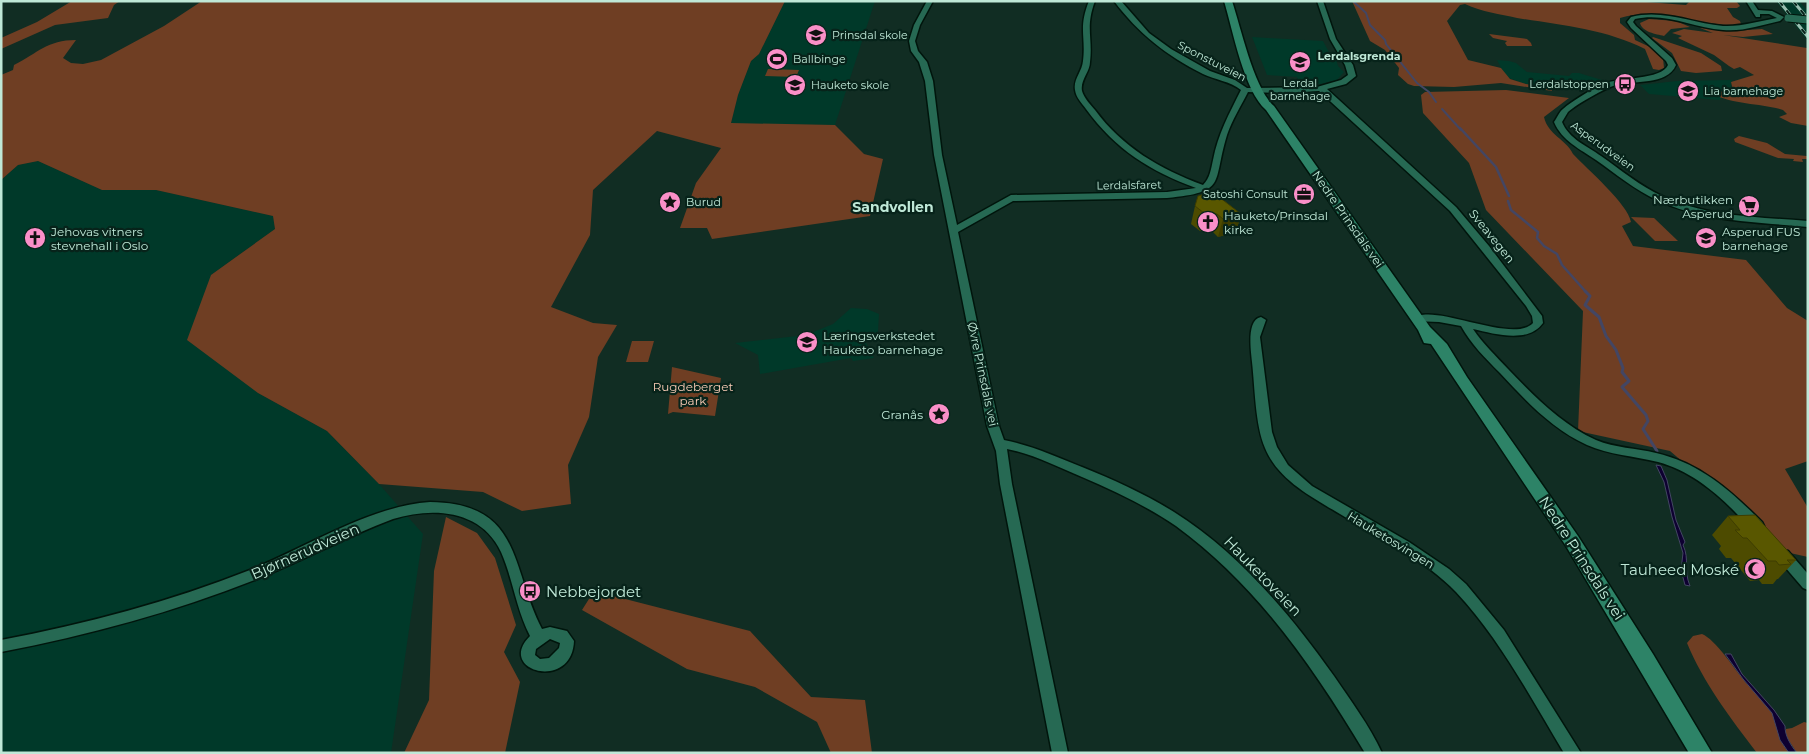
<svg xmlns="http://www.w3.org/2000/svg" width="1809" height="754" font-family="Montserrat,sans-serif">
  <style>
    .built { fill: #003929 }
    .green { fill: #6f3e23 }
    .water { fill: #0e0031; stroke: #434663 }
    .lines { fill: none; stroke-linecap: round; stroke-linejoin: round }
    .stream-far2 { stroke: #434663; stroke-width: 2 }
    .stream-far1 { stroke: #434663; stroke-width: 2.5 }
    .stream { stroke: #434663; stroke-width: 3 }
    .minor-casing { stroke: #00150c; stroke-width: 3 }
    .major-casing { stroke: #00150c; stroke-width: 3 }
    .minor { fill: #266953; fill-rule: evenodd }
    .major { fill: #2d8367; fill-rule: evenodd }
    .rail-casing { stroke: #99bfb0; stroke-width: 3 }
    .rail { stroke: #07231a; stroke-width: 2; stroke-dasharray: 6; stroke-linecap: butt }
    .minor-bridge-casing { stroke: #00150c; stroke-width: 9; stroke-linecap: butt }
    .minor-bridge { stroke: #266953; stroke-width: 7 }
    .wall { fill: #4d4b00 }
    .shaded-wall { fill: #3e3d00 }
    .building { fill: #595700; stroke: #3e3d00 }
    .labels { text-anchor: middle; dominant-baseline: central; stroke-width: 4.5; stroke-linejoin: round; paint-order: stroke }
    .far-poi-label { font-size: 11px; fill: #bfe8d7; stroke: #07231a; text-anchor: start }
    .far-neighbourhood-label { font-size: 11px; font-weight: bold; fill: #bfe8d7; stroke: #07231a }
    .far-street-label { font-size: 11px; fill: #bfe8d7; stroke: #07231a }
    .poi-label { font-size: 12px; fill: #bfe8d7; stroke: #07231a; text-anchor: start }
    .street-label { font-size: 12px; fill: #bfe8d7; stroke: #07231a }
    .park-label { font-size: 12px; fill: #fbcdb7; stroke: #07231a }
    .neighbourhood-label { font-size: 14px; font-weight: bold; fill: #bfe8d7; stroke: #07231a }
    .near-street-label { font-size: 15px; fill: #bfe8d7; stroke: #07231a }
    .near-poi-label { font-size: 15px; fill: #bfe8d7; stroke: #07231a; text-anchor: end }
  </style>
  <rect width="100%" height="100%" fill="#112d23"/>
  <g class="built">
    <polygon points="785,1 875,1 835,125 731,124 738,95 751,61 759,54"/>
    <polygon points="1776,1 1799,1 1808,11 1808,41"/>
    <polygon points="1252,37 1323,41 1329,52 1335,55 1338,66 1344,72 1337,80 1312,86 1299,85 1297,77 1267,75"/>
    <polygon points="1497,60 1509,61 1516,63 1527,72 1569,76 1572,73 1579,73 1602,80 1587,90 1526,84 1506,77"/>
    <polygon points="1732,80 1730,93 1719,100 1649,94 1640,85 1677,81"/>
    <polygon points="38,161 102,190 156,190 273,216 275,229 211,275 258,393 327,431 379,484 423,534 391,753 1,753 1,180 18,165"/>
    <polygon points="851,308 867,309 879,314 878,332 863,337 874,358 853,361 851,358 760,374 758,355 735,343 806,335 833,324"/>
  </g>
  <g class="green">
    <polygon points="72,1 120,1 114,5 108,18 55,25 1,49 1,38 37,22"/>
    <path d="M 202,1 L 785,1 L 759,54 L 751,61 L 738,95 L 731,123 L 835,125 L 864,154 L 883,159 L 870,216 L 712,239 L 707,228 L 680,228 L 696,183 L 721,148 L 657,131 L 593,190 L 590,235 L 551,307 L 593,323 L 617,325 L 598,357 L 589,417 L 568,465 L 571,504 L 522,511 L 483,492 L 379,484 L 327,431 L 258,393 L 187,340 L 211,275 L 275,229 L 273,216 L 156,190 L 102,190 L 38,161 L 18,165 L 1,180 L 1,75 L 13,70 L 14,65 C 38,53 47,40 76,40 L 63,58 L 71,63 L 83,64 L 101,60 L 164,26 Z"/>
    <path d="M 1352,1 L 1633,1 L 1686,5 L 1690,1 L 1736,1 L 1740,6 L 1737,8 L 1727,8 L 1733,17 L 1740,21 L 1741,24 C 1733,26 1725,25 1717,24 C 1684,21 1653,8 1620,18 L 1620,23 L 1634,35 L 1635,40 L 1650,47 L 1663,58 L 1664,68 L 1659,70 L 1653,69 L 1645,49 C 1605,29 1560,25 1517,18 C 1500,14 1482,12 1465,4 L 1460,5 L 1447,21 L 1468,60 L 1501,68 L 1510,79 L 1526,84 L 1551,88 L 1552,91 L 1501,83 L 1454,87 L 1414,86 L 1408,84 L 1398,75 L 1399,68 L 1385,50 L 1370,41 Z"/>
    <path d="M 1649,19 L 1676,21 L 1690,27 L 1671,29 L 1664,36 C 1656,34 1642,32 1640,23 Z"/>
    <path d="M 1700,28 L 1733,31 L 1762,29 L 1773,34 L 1743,37 L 1723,35 L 1807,48 L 1808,126 L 1791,123 L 1779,117 L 1787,114 L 1783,110 C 1761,103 1734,105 1713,94 L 1718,91 L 1731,93 L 1733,90 L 1731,82 L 1754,75 L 1740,67 L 1734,69 L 1729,66 L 1714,55 L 1678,38 L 1682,36 L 1672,33 L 1684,29 L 1713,33 Z"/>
    <polygon points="1489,34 1527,39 1531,43 1532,46 1507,46 1505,43 1507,41 1493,38"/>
    <polygon points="1653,37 1701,53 1721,66 1722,71 1696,73 1681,71 1672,53 1652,38"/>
    <polygon points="768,69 799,70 796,77 765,76"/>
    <path d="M 1506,90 L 1569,98 L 1544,117 C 1548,135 1566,139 1573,154 C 1587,169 1628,204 1631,222 L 1622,226 L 1633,246 L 1746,260 L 1787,308 L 1808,321 L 1808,461 L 1785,469 L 1808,508 L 1808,557 L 1790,553 L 1670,451 L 1578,431 L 1583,311 L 1486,210 L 1469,163 L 1423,113 L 1421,95 L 1425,92 Z"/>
    <polygon points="1739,136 1767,143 1785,154 1807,156 1808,159 1802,159 1803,162 1793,161 1794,159 1778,158 1735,142 1734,139"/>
    <polygon points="1631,217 1654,218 1678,241 1655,241"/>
    <polygon points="632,341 654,341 648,362 626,362"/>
    <polygon points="672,367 721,378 715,416 673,412 668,414"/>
    <polygon points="446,517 477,533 495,558 516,625 504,652 520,682 505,753 404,753 429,700 434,571"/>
    <polygon points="594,591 750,631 811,697 865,700 872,753 831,753 817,722 755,687 687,669 582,610"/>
    <path d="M 1702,634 C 1716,640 1733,667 1743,679 C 1752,691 1765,701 1773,715 C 1781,729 1776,737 1789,753 L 1757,753 C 1731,719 1703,682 1687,643 L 1693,636 Z"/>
    <polygon points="1804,722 1808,723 1808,753 1797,753 1784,733 1786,729 1792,728"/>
  </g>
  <g class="water">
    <path d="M 1656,465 L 1661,466 L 1667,480 L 1676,520 L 1685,542 L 1683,545 C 1690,560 1683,569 1690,586 L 1685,585 L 1681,570 L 1683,553 L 1672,517 L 1664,482 Z"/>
    <path d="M 1725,654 L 1731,654 L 1742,674 L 1774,710 L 1785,726 C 1785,736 1790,744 1797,753 L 1789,753 L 1780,740 L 1772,713 L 1743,679 Z"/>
  </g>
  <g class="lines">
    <g class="stream-far2">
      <polyline points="1353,1 1366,13 1370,25 1385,40 1386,44 1417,83 1429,92 1436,102"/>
      <polyline points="1442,109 1461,130"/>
    </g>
    <g class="stream-far1">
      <polyline points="1460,128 1496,167 1509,196"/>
      <polyline points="1508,201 1511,210 1538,232 1537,238 1544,246 1557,254 1562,265 1586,292"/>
    </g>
    <polyline class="stream" points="1585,291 1590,296 1585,305 1599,317 1606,336 1616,350 1623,368 1622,372 1629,381 1622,387 1646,415 1648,421 1643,429 1657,451"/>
    <g class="minor-casing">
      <g id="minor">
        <path d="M 927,1 L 933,1 L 920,25 L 915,41 L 918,51 L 927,62 L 933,81 L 942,155 L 957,225 L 1011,195 L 1167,192 L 1196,188 C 1150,171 1116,150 1086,109 C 1082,103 1076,98 1075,90 C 1073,79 1082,72 1083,61 C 1086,36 1078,28 1089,1 L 1095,1 C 1085,28 1093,37 1090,62 C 1090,72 1080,80 1082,91 C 1084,98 1090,104 1095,110 C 1122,147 1160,169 1203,185 C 1210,178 1211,169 1213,160 C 1218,134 1229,114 1241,90 C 1230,81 1215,80 1203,74 C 1167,56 1138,33 1114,1 L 1121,1 L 1149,33 L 1171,49 L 1210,71 L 1235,80 L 1247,88 L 1317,87 L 1341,80 L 1348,75 L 1345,65 L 1330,39 L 1317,1 L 1323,1 L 1336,39 L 1353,65 L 1356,76 L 1346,84 L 1327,89 L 1456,207 L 1489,246 L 1542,316 L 1543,323 C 1528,344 1495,334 1473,329 C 1483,344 1496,356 1508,369 C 1534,396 1561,424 1596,440 C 1615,448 1636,448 1656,453 C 1700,463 1731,491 1762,522 L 1764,526 L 1762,530 L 1757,531 L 1752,530 C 1726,501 1696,472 1658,462 C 1634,456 1609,455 1587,445 C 1552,429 1526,401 1500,373 C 1485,358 1471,344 1461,326 L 1439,322 L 1414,321 L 1413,319 C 1431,301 1513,345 1533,323 L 1532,316 L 1526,306 L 1450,211 L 1319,91 L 1286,93 L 1248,92 C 1241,106 1232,120 1227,135 C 1212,184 1228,192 1167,198 L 1013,201 L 958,232 L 999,426 L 1004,440 C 1031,445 1057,457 1082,467 C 1114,480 1145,494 1174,512 C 1239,553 1290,614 1334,676 C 1350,700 1370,726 1382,753 L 1365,753 C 1314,668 1257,585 1176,526 C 1147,506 1114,491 1082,477 C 1058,467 1033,454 1007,449 L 1012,484 L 1068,753 L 1052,753 L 1000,484 L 996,451 L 987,426 L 934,155 L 925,81 L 919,62 L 911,51 L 909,41 L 914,25 Z"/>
        <path d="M 1746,1 L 1752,1 L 1758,10 L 1772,11 L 1784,17 L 1780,21 C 1761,25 1742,32 1723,30 C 1693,28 1666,12 1635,19 L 1633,22 L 1636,26 L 1672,58 L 1676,65 C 1667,86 1633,80 1616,85 C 1605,88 1577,104 1568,112 C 1566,115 1564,119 1562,122 C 1569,139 1587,146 1601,156 C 1621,170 1640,186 1662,196 C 1707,217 1760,217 1808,221 L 1808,227 C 1758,222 1703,222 1657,200 C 1635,190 1616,174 1596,160 C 1580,149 1562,141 1554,122 C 1557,118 1559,112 1563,109 C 1572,101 1592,89 1603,84 C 1618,77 1662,80 1668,65 L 1666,61 L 1631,28 L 1627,22 L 1631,17 C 1663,9 1691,23 1723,26 C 1741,27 1759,21 1777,18 L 1769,14 L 1760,14 L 1760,17 L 1756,17 Z"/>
        <path d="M 1261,317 L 1266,320 L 1260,337 L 1272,432 L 1277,447 L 1288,465 L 1312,486 L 1409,542 L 1449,569 L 1466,584 L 1504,630 L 1581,753 L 1564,753 C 1531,698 1500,639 1456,592 C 1427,561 1377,536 1340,514 C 1312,497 1278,480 1265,448 C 1255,424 1255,388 1252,362 C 1251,351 1246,320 1261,317 Z"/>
        <path d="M 430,502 C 523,503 510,568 542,629 L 550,627 L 567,631 L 574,641 C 572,692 495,671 530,636 C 516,609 513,579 501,552 C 481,509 432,507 393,519 C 347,536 303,561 257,579 C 174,612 89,635 1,652 L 1,640 C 86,624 169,602 250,570 C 305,548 370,506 430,502 ZM 550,639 L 560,643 L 559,648 L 549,658 L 540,659 L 535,655 L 536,649 Z"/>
        <polygon points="1783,550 1788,551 1808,574 1808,590 1803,588 1778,559 1776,555 1778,551"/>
      </g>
    </g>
    <g class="major-casing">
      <path id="major" d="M 1224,1 L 1232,1 C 1241,28 1254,89 1274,106 L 1430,327 L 1447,344 L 1467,377 L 1578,536 L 1653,654 L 1712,753 L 1689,753 L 1566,546 L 1431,344 L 1424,343 L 1418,330 L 1266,110 C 1244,91 1233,31 1224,1 Z"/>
    </g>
    <use href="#minor" class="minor"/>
    <use href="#major" class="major"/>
    <g class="rail-casing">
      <g id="rail">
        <polyline points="1779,1 1808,37"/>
        <polyline points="1793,1 1808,19"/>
      </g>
    </g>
    <use href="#rail" class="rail"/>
    <g class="minor-bridge-casing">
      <polyline id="minor-bridge" points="1788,18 1808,20"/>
    </g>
    <use href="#minor-bridge" class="minor-bridge"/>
  </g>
  <g class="wall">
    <polygon points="1219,197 1241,214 1236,232 1218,237 1213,232 1200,231 1191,224 1195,206"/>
    <polygon points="1728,516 1796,560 1778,579 1777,579 1773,584 1762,584 1759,580 1750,581 1731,558 1726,558 1719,549 1721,546 1712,535"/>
  </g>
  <polygon class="shaded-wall" points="1241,214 1236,232 1218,237 1223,219"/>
  <g class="building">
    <polygon points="1220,190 1219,197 1241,214 1223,219 1217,214 1204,213 1195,206 1198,196"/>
    <polygon points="1755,515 1796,560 1787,560 1791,564 1779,565 1776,561 1768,561 1747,538 1743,538 1735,530 1740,530 1728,516"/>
  </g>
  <defs>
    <g id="school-disc" transform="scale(1.125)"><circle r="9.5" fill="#fa8fc8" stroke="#07231a"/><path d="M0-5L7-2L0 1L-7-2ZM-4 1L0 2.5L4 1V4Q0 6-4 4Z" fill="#111"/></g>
    <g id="stadium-disc" transform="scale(1.125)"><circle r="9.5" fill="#fa8fc8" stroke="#07231a"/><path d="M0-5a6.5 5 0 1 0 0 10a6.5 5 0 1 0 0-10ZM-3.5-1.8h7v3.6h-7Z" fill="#111"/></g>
    <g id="bus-disc" transform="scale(1.125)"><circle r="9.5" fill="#fa8fc8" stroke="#07231a"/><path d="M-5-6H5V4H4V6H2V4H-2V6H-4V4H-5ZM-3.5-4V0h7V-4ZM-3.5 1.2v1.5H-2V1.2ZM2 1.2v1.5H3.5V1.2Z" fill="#111"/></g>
    <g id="office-disc" transform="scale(1.125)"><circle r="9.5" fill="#fa8fc8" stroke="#07231a"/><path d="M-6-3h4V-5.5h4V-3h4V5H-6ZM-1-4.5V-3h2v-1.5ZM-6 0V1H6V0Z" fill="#111"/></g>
    <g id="sight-disc" transform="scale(1.125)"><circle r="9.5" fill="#fa8fc8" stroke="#07231a"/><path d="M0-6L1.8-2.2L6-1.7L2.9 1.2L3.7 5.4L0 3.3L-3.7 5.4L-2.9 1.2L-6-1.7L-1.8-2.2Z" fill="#111"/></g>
    <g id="supermarket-disc" transform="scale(1.125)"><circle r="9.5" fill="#fa8fc8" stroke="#07231a"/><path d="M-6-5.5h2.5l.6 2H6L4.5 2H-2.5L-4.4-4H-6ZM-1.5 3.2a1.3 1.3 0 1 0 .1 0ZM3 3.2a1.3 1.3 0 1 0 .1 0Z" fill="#111"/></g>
    <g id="church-disc" transform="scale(1.125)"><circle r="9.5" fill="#fa8fc8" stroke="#07231a"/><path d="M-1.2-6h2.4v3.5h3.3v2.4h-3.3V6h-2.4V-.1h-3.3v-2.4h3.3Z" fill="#111"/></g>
    <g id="mosque-disc" transform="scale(1.125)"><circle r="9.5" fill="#fa8fc8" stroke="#07231a"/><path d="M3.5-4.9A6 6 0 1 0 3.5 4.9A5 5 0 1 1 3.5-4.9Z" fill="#111"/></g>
  </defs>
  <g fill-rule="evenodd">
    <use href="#school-disc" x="816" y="35"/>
    <use href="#stadium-disc" x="777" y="59"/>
    <use href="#school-disc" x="1300" y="62"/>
    <use href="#bus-disc" x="1625" y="84"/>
    <use href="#school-disc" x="795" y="85"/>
    <use href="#school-disc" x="1688" y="91"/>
    <use href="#office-disc" x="1304" y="194"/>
    <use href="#sight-disc" x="670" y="202"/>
    <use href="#supermarket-disc" x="1749" y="206"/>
    <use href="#church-disc" x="1208" y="222"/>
    <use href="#church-disc" x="35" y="238"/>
    <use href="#school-disc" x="1706" y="238"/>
    <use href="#school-disc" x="807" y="342"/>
    <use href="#sight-disc" x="939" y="414"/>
    <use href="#mosque-disc" x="1755" y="569"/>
    <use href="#bus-disc" x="530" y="591"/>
  </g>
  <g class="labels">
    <g class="far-poi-label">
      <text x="832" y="35">Prinsdal skole</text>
      <text x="793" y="59">Ballbinge</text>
      <text x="1300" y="83" text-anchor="middle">Lerdal<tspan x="1300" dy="13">barnehage</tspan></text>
      <text x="1609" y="84" text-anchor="end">Lerdalstoppen</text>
      <text x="811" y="85">Hauketo skole</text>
      <text x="1704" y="91">Lia barnehage</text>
      <text x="1288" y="194" text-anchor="end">Satoshi Consult</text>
      <text x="686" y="202">Burud</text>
    </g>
    <g class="far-neighbourhood-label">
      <text x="1359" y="56">Lerdalsgrenda</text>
    </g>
    <g class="far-street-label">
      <text transform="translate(1212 61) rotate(27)">Sponstuveien</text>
      <text transform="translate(1603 146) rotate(36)">Asperudveien</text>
      <text transform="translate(1129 185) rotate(-1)">Lerdalsfaret</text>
    </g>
    <g class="poi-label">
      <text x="1733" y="199" text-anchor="end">Nærbutikken<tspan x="1733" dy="14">Asperud</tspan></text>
      <text x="1224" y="215">Hauketo/Prinsdal<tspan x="1224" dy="14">kirke</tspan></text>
      <text x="51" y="231">Jehovas vitners<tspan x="51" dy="14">stevnehall i Oslo</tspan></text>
      <text x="1722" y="231">Asperud FUS<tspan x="1722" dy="14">barnehage</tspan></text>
      <text x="823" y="335">Læringsverkstedet<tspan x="823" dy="14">Hauketo barnehage</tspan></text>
      <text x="923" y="414" text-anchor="end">Granås</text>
    </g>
    <g class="street-label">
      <text transform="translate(1348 219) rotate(55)">Nedre Prinsdals vei</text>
      <text transform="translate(1492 236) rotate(51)">Sveavegen</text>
      <text transform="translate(983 374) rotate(78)">Øvre Prinsdals vei</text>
      <text transform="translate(1391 540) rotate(31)">Hauketosvingen</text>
    </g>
    <g class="park-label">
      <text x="693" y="386">Rugdeberget<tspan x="693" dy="14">park</tspan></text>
    </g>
    <g class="neighbourhood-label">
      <text x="893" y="207">Sandvollen</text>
    </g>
    <g class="near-street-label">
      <text transform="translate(305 551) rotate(-24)">Bjørnerudveien</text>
      <text transform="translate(1582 558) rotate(57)">Nedre Prinsdals vei</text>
      <text transform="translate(1263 576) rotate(46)">Hauketoveien</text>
    </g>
    <g class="near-poi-label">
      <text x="1739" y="569">Tauheed Moské</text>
      <text x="546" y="591" text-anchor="start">Nebbejordet</text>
    </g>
  </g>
  <rect width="1809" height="754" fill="none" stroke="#bfe8d7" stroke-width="5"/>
</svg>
